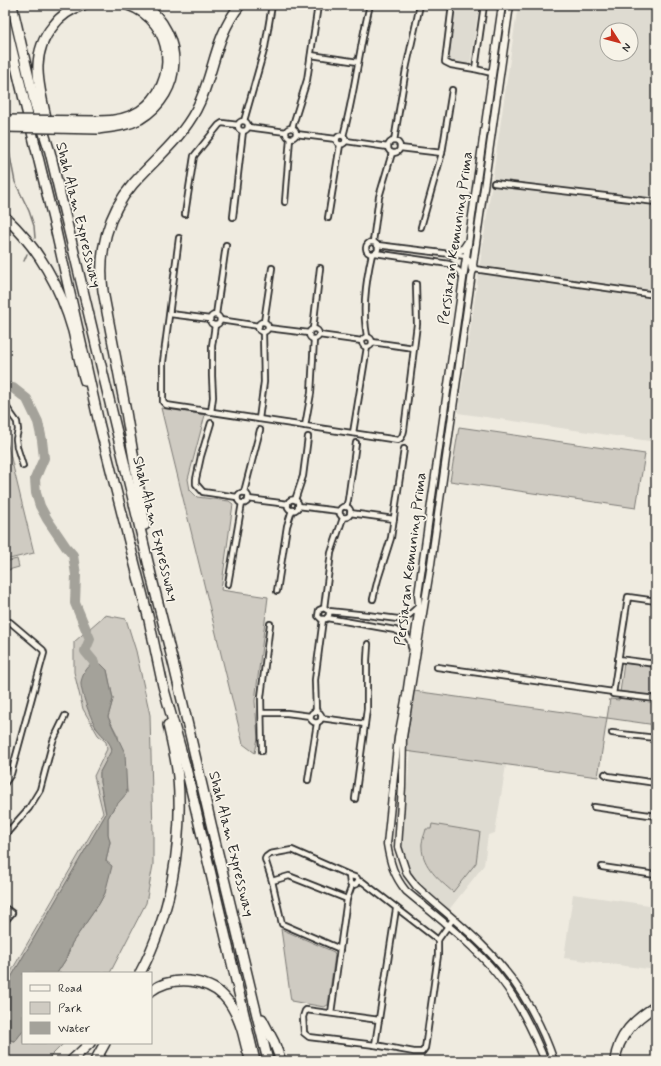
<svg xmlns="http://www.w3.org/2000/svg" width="661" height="1066" font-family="Mynerve,sans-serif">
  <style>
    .built { fill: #dedbd1; fill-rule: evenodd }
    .green { fill: #cfcbc2; stroke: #7d7b76 }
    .water { fill: #a4a29a; stroke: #74726e }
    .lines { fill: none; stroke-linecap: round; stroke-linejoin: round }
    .stream { stroke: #74726e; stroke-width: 1.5 }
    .river { stroke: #a4a29a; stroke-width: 10 }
    .minor-casing { stroke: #2b2b2b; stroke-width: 8 }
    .tertiary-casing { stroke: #2b2b2b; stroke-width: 9 }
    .motorway-casing { stroke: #2b2b2b; stroke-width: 12 }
    .minor { stroke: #f7f3e8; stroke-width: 4.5 }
    .tertiary { stroke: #f7f3e8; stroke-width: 6 }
    .motorway { stroke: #f7f3e8; stroke-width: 9 }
    .motorway-bridge-casing { stroke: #2b2b2b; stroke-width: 12; stroke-linecap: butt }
    .motorway-bridge { stroke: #f7f3e8; stroke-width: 9 }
    .labels { text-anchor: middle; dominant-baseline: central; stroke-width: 3.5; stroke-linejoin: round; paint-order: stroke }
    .street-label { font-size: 15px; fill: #2b2b2b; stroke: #f7f3e8 }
  </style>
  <rect width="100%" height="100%" fill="#efebe0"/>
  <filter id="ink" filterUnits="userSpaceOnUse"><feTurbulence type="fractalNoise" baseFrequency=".025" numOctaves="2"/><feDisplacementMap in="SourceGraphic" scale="8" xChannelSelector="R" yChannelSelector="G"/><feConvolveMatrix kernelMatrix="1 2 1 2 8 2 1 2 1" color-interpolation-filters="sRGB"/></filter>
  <g filter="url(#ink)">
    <g class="built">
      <polygon points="454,5 479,5 470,66 449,63 447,61"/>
      <path d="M 518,5 L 656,5 L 656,442 L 458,413 ZM 607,30 L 631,30 L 631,54 L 607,54 Z"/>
      <polygon points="411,752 506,765 495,833 488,835 484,865 448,911 425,891 412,875 404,855 401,837"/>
      <polygon points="573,894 656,906 656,970 564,958"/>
    </g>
    <g class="green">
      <polygon points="161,408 205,415 188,479 190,490 197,497 229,501 233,504 221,590 268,597 255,701 258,738 255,753 243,744"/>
      <polygon points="459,427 645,454 636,508 450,481"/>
      <polygon points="5,433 34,553 5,560"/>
      <polygon points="17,559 19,567 5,571 5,562"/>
      <polygon points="105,615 126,619 136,651 150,715 153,833 153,865 146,903 110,973 57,973 66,959 72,943 99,904 105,893 106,861 110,842 108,834 108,818 113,809 127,792 118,736 108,717 113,699 107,670 97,660 97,729 110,742 112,750 100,772 100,782 106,814 5,988 5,982 103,813 94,776 107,749 106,742 98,735 83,709 74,672 74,642"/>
      <polygon points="624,663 656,667 656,725 607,718 598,777 405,751 414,691 607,718 610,699 619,700"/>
      <path d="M 432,824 L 480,832 L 476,863 L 453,892 C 440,881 422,866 422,847 C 421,842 425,834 426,829 L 431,829 Z"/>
      <polygon points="281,929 334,952 335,955 328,1005 324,1007 291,1001"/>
      <polygon points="23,1031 23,1043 64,1043 46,1061 5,1061 5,1039 15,1041"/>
    </g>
    <path class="water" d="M 97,660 L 107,670 L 113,699 L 108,717 L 125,753 L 127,793 L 113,809 L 108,818 L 108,834 L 110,842 L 106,861 L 112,866 L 105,893 L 99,904 L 72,943 L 66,959 L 57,973 L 23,973 L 23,1031 L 15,1041 L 5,1039 L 5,988 L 106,814 L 100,782 L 100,772 L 112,749 C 109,740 103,737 97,729 C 92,722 80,691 81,682 C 83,672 89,665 97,660 Z"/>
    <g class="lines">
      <g class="stream">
        <polyline points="5,131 15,182 29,211 34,226 35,238"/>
        <polyline points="24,261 27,254"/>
        <polyline points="104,1053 109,1061"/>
      </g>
      <polyline class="river" points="5,386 13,388 27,399 38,422 42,440 44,458 35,479 36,493 40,506 47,519 66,547 73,555 76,575 75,603 90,639 85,651 94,662 96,675"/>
      <g class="minor-casing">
        <g id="minor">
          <polyline points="452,5 445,62 451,65 475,69"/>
          <polyline points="484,5 475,69 492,73"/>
          <polyline points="311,55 358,62"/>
          <polyline points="244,121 265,47 272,5"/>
          <circle cx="243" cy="126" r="5"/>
          <polyline points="248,127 286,132"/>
          <circle cx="291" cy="133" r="5"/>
          <polyline points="292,128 307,80 318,5"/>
          <polyline points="296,134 336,139"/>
          <circle cx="341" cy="140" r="4.5"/>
          <path d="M 343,136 C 355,93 359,48 370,5"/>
          <polyline points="346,141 388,147"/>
          <polyline points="394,141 406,69 420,5"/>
          <circle cx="394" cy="147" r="6"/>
          <polyline points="400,148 442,153"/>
          <polyline points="494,183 656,202"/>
          <polyline points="285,202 290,138"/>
          <polyline points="185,214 194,156 219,125 222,123 238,125"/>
          <polyline points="233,217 243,131"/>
          <polyline points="328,218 340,145"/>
          <polyline points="421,227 442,153 452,90"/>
          <path d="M 179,238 L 163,362 L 163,402 L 166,405 L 398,440 C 403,438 403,434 404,430 L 417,324 L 416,284"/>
          <polyline points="373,242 379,197 392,153"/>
          <circle cx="372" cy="248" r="6"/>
          <polyline points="377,245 466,256 470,262 471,269"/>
          <polyline points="375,253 449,264 459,271 463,278"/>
          <polyline points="474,269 656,295"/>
          <polyline points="170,314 210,319"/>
          <polyline points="216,315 226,245"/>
          <circle cx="215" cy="320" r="5"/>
          <polyline points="220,320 259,326"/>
          <polyline points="264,322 272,268"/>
          <circle cx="263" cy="327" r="5"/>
          <polyline points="268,328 309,333"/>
          <polyline points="313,329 320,268"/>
          <circle cx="314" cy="334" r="5"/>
          <polyline points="319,335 362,341"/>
          <path d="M 367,336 C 362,310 366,280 372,254"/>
          <circle cx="367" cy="342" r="5"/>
          <polyline points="372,342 414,348"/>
          <polyline points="5,405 17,422 18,430 16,439 17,447 23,466"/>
          <polyline points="211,412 213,397 212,376 212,346 215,325"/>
          <polyline points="259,419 264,382 263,332"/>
          <polyline points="211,423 201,456 196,479 196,484 203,492 237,497"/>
          <polyline points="305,426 311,393 314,339"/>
          <polyline points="353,433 367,347"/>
          <polyline points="244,492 260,430"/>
          <circle cx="243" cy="498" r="5.5"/>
          <polyline points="248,499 288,504"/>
          <circle cx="293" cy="505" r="5.5"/>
          <polyline points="295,500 303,476 308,437"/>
          <polyline points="298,506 339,511"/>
          <circle cx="345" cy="512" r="5.5"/>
          <polyline points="346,507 348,500 356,443"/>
          <polyline points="350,513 394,519"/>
          <polyline points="228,584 242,503"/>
          <polyline points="277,591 287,526 292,510"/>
          <polyline points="373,599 378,579 391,538 404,449"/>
          <polyline points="656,601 628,597 613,694 656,699"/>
          <polyline points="324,608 331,553 343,518"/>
          <polyline points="329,611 329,615 326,619 321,619 318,616 319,610 324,608 329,611 367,615 398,619 407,617 419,606"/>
          <polyline points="327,618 395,630 406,635 410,641 411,647"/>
          <polyline points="5,622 10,622 43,650 44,653 11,774 5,783"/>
          <polyline points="618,659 656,664"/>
          <polyline points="437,667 613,692"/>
          <polyline points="316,711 315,680 323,619"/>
          <circle cx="316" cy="717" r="5.5"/>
          <polyline points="262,713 287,713 310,716"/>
          <polyline points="321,718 365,724"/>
          <polyline points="612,733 656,738"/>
          <polyline points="262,751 261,697 270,624"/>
          <polyline points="605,774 608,776 656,783"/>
          <polyline points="308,780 317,723"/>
          <polyline points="355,799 367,709 367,660 368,644"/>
          <polyline points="594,807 656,816"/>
          <polyline points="5,835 29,808 40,790 53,741 65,716"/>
          <polyline points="602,867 656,875"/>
          <polygon points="349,875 357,878 358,881 357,884 353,885 350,884"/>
          <polyline points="272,881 289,876 347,899"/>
          <polyline points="358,881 363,882 438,940"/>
          <polyline points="5,908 12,913 5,921"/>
          <polyline points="438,940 453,919"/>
          <polyline points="340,949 282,924 272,881 265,859 266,857 270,854 292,850 349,875"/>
          <polyline points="331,1013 347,899 352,885"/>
          <polyline points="379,1020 306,1010 305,1011 303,1017 304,1033 309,1037 375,1045 414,1052 422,1052 425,1048 426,1042 438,955 438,940"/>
          <polyline points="375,1045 396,909"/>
        </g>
      </g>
      <g class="tertiary-casing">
        <g id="tertiary">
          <path d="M 502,5 L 418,595 L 419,606 L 406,695 L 398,737 L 387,844 C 390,863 394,876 406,891 C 437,917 471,942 496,973 C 518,1000 532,1029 545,1061"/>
          <path d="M 510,5 L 473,265 L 474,269 L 472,273 L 431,564 L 403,737 L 402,787 L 398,847 L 407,874 L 416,886 C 437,906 461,924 482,945 C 515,977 539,1017 554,1061"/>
          <polyline points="451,254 463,249 467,243"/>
        </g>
      </g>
      <g class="motorway-casing">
        <g id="motorway">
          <polyline points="12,5 36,108 50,152 153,583 174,666 216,845 268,1061"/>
          <polyline points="5,21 55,227 99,423 149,620 163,686 186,768 255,1061"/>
          <path d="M 99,121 C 113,121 128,119 140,111 C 180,84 175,21 128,5"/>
          <path d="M 48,127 C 41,91 27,57 53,26 C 60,16 71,9 83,5"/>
          <path d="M 98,129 C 112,127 127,126 140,119 C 184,93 185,34 144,5"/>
          <path d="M 5,217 C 38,247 61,288 73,331 C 77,348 80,365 85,381"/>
          <path d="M 145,525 L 126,412 L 103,291 C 98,253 107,214 133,184 C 155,159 180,140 196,110 C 215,74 213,39 240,5"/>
          <path d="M 140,973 C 171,916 183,841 178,777 C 176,759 172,742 168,725"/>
          <path d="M 151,991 C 162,983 176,980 189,981 C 220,984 233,1002 242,1030 C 245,1040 246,1050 251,1060"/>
          <polyline points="262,1019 274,1042 281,1061"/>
          <polyline points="71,1061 90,1043"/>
          <polyline points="95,1061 105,1043"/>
          <path d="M 615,1061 C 618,1035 635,1019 656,1006"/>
        </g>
      </g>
      <use href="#minor" class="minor"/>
      <use href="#tertiary" class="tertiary"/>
      <use href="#motorway" class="motorway"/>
      <g class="motorway-bridge-casing">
        <g id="motorway-bridge">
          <polyline points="5,120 99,121"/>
          <polyline points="5,127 98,129"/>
        </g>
      </g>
      <use href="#motorway-bridge" class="motorway-bridge"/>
    </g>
  </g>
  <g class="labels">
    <g class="street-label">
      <text transform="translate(78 215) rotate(76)">Shah Alam Expressway</text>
      <text transform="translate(456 238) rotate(-82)">Persiaran Kemuning Prima</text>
      <text transform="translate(155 529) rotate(76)">Shah Alam Expressway</text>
      <text transform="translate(411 559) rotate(-83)">Persiaran Kemuning Prima</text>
      <text transform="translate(231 844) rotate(76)">Shah Alam Expressway</text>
    </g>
  </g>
  <rect width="661" height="1066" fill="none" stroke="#f7f3e8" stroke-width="20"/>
  <rect x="10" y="10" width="641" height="1046" fill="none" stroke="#2b2b2b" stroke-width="1.5" filter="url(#ink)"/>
  <rect x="22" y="972" width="130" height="72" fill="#f7f3e8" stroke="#a5a39c"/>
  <rect x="30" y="985" width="20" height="6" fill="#f7f3e8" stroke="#a5a39c"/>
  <text x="58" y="992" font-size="12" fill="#2b2b2b">Road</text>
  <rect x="30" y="1002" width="20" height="12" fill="#cfcbc2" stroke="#a5a39c"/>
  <text x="58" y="1012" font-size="12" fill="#2b2b2b">Park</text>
  <rect x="30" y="1022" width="20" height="12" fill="#a4a29a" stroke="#a5a39c"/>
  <text x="58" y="1032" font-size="12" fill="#2b2b2b">Water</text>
  <g transform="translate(619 42) rotate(126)"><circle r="19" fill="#f7f3e8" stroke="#a5a39c"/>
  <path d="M0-3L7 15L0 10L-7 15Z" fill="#c8321e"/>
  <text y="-6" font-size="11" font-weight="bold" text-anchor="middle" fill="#2b2b2b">N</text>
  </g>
</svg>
